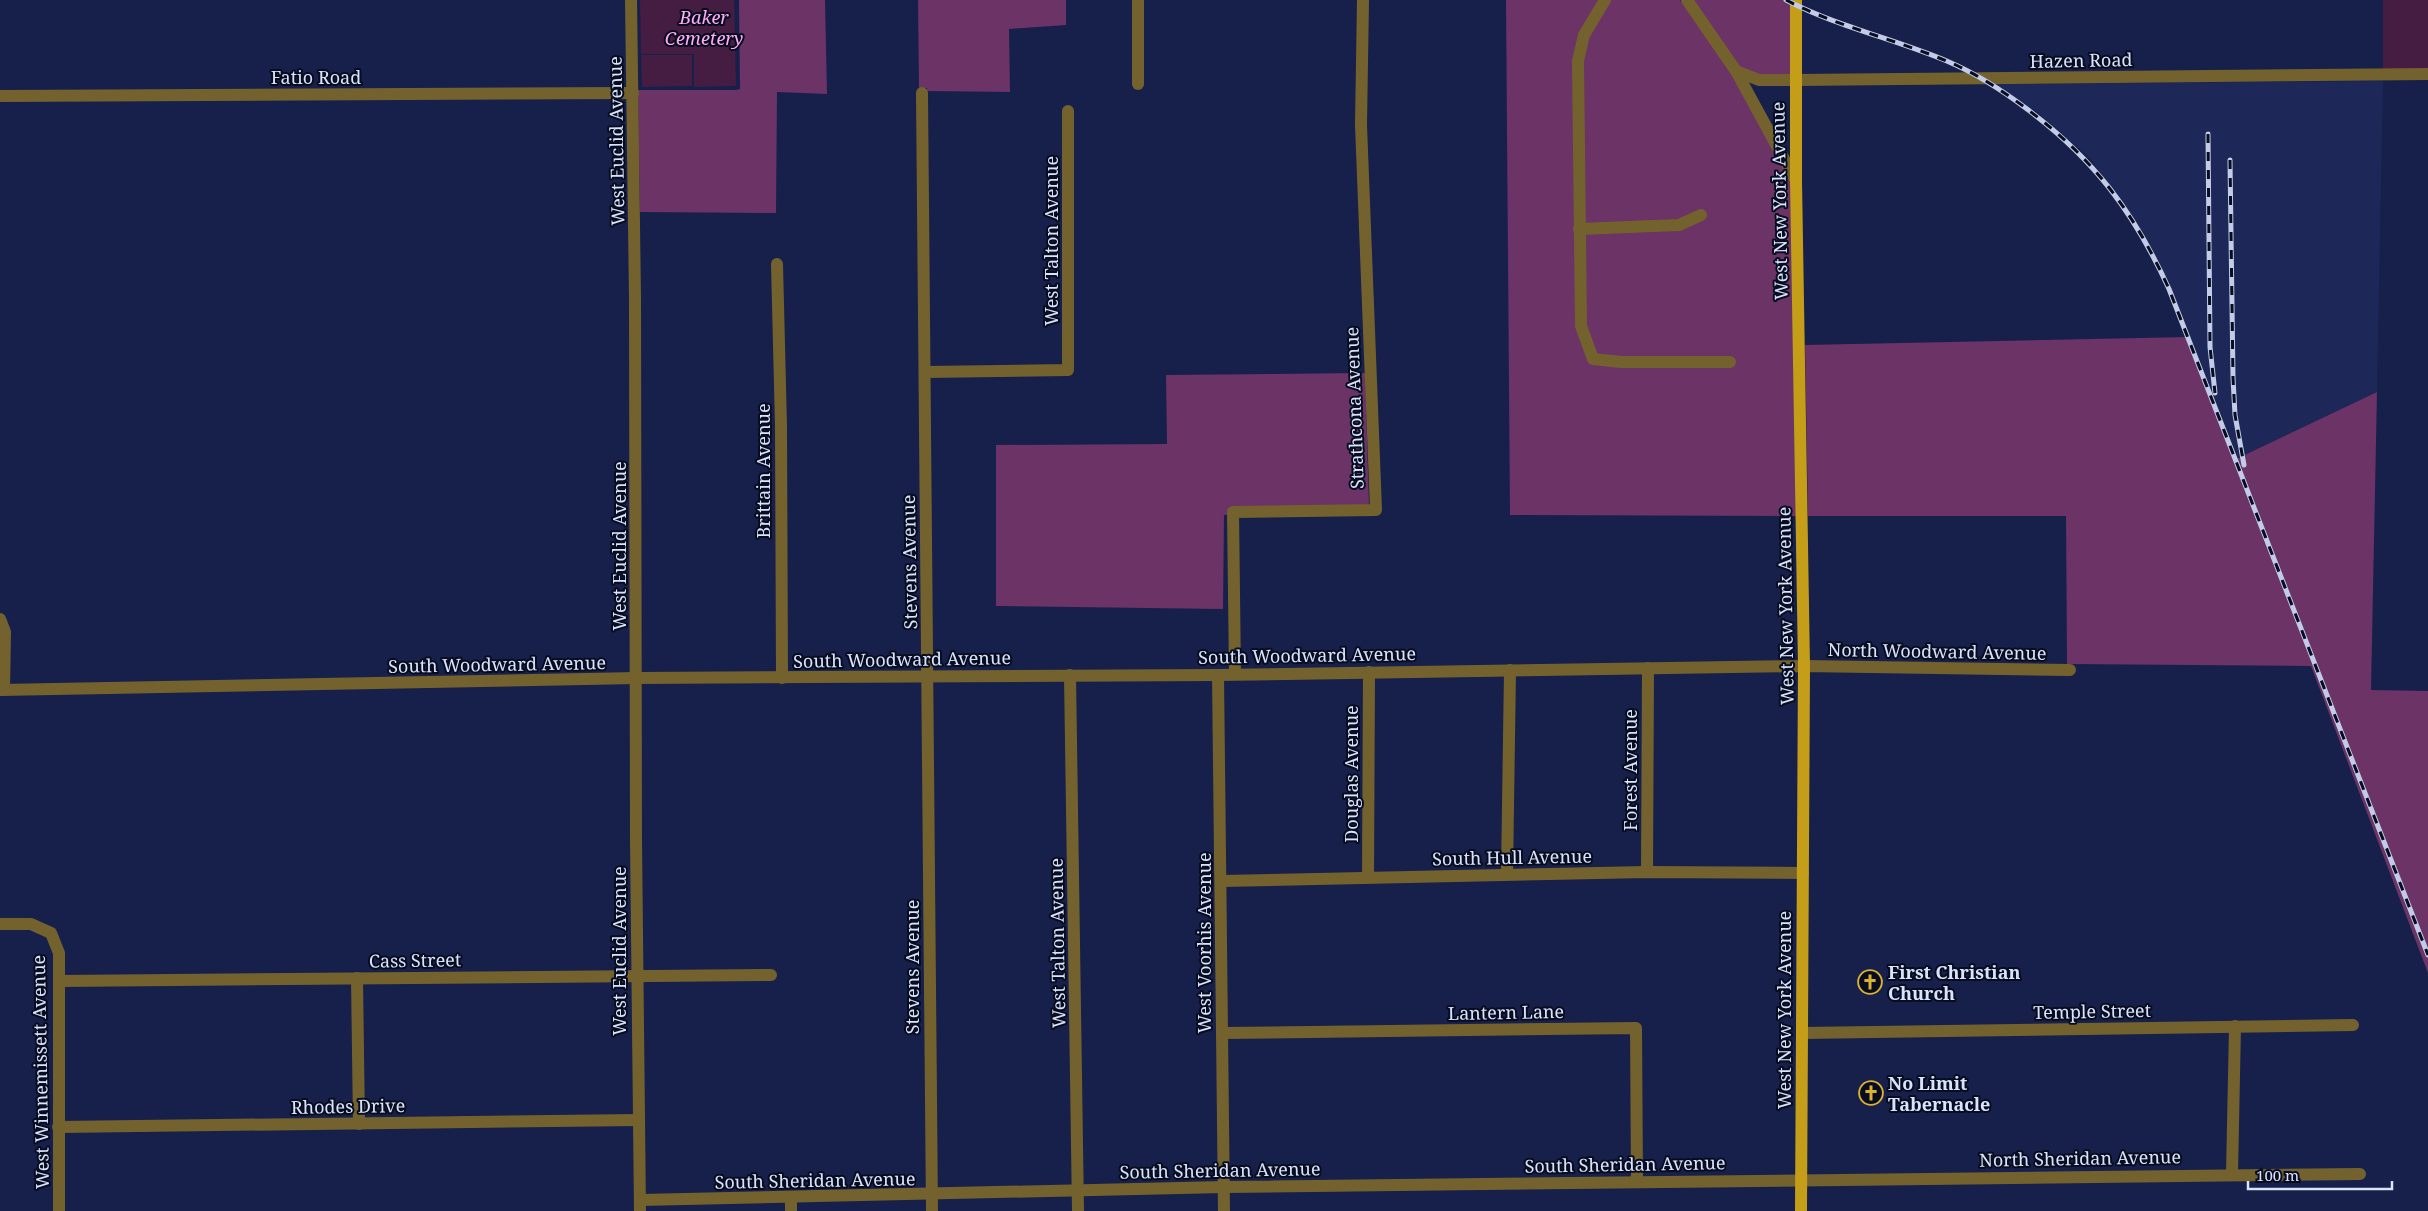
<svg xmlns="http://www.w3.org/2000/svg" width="2428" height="1211" font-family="'Noto Serif',serif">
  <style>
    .built { fill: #1d2858 }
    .green { fill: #451d42 }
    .forest { fill: #6b3366 }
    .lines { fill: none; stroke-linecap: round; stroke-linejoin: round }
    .minor { stroke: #74622e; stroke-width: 12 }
    .major { stroke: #c59e19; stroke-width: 12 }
    .rail-casing { stroke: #c2cce9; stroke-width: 5 }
    .rail { stroke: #070c1e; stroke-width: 3; stroke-dasharray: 9; stroke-linecap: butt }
    .labels { text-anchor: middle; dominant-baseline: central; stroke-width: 4; stroke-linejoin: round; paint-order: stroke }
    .park-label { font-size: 18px; font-style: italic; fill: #ffabf7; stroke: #070c1e }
    .street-label { font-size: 18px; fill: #d9e3fe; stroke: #070c1e }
    .poi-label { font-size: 18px; font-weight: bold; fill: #d9e3fe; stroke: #070c1e; text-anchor: start }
  </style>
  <rect width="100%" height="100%" fill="#16204a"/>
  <polygon class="built" points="2383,81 2377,392 2233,460 2188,337 2148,246 2091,159 2035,110 1984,84"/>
  <g class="green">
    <polygon points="640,0 734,0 736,86 694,87 694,54 641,54"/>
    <polygon points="2383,0 2428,0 2428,69 2383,70"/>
    <polygon points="641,55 692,55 692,86 642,87"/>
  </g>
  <g class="forest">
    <polygon points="739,0 825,0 827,94 777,92 776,213 640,212 638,90 736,90 740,89"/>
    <polygon points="918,0 1066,0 1066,25 1009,29 1010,92 927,91 927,88 919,88"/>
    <polygon points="1506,0 1680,0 1732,74 1791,182 1796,516 1510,515"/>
    <polygon points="1693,0 1791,0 1790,75 1759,75 1740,67"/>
    <polygon points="2187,337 2234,460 2377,392 2371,690 2428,691 2428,973 2311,666 2067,664 2066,516 1808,516 1805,345"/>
    <polygon points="1365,373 1369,506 1224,515 1223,609 996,606 996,445 1167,444 1166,375"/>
  </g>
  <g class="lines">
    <g class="minor">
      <polyline points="631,0 635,299 636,841 640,1211"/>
      <polyline points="1138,0 1138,84"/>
      <polyline points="1605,0 1584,35 1578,61 1581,326 1593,359 1621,362 1730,362"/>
      <polyline points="1687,0 1736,71 1796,181"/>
      <polyline points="1736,71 1759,80 1795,80 2428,74"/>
      <polyline points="922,93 932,1211"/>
      <polyline points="0,96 633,93"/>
      <polyline points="1579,229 1679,225 1701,215"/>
      <polyline points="777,264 781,426 782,678"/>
      <polyline points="925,372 1068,370 1068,111"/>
      <polyline points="0,619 5,632 4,690"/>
      <polyline points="1235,674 1233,512 1376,510 1361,125 1363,0"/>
      <polyline points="1070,675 1078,1211"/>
      <polyline points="1218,675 1224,1211"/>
      <polyline points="0,690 637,678 1218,675 1804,666 2070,670"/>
      <polyline points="1647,872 1648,668"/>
      <polyline points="1507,874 1510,670"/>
      <polyline points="1368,877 1369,672"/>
      <polyline points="1221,881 1647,872 1803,873"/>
      <polyline points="0,924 31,924 51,933 59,953 59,1211"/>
      <polyline points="357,978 359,1124"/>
      <polyline points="59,981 771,975"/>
      <polyline points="1222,1033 1636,1028 1637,1182"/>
      <polyline points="1802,1033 2353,1025"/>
      <polyline points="58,1127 638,1120"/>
      <polyline points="2232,1174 2235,1026"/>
      <polyline points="791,1198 791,1211"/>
      <polyline points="640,1200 1224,1187 2360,1174"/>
    </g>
    <polyline class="major" points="1796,0 1796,181 1804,666 1801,1211"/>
    <g class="rail-casing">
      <g id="rail">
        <path d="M 1786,0 C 1838,27 1895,39 1949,62 C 1977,74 2003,91 2027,109 C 2094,159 2134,212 2169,289 L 2428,955"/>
        <polyline points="2208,134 2210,347 2215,393"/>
        <polyline points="2230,160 2233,378 2235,415 2244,465"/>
      </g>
    </g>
    <use href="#rail" class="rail"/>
  </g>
  <defs>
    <g id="church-ring" transform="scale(1.25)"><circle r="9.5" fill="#070c1e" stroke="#dbb233" stroke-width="1.5"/><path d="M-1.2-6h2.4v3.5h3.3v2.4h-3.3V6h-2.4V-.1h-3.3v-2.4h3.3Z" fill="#dbb233"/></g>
  </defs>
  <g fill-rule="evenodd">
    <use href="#church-ring" x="1870" y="982"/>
    <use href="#church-ring" x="1871" y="1093"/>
  </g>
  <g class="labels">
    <g class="park-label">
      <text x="704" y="17">Baker<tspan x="704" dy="21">Cemetery</tspan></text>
    </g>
    <g class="street-label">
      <text transform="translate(2081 60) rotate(-1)">Hazen Road</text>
      <text x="316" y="77">Fatio Road</text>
      <text transform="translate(616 141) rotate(-91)">West Euclid Avenue</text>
      <text transform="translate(1779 201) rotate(-91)">West New York Avenue</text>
      <text transform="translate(1051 241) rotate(-90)">West Talton Avenue</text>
      <text transform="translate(1354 408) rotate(-92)">Strathcona Avenue</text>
      <text transform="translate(763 471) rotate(-90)">Brittain Avenue</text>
      <text transform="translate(619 546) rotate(-90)">West Euclid Avenue</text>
      <text transform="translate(909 562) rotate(-91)">Stevens Avenue</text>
      <text transform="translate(1785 606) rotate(-91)">West New York Avenue</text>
      <text transform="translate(1937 651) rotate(1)">North Woodward Avenue</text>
      <text transform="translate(1307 655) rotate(-1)">South Woodward Avenue</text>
      <text transform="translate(902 659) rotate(-1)">South Woodward Avenue</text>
      <text transform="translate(497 664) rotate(-1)">South Woodward Avenue</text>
      <text transform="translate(1630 770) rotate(-90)">Forest Avenue</text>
      <text transform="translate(1351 774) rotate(-90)">Douglas Avenue</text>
      <text transform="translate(1512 857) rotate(-1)">South Hull Avenue</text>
      <text transform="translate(1057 943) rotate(-91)">West Talton Avenue</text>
      <text transform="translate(1204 943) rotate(-90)">West Voorhis Avenue</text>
      <text transform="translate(619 951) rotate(-90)">West Euclid Avenue</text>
      <text transform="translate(415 960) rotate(-1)">Cass Street</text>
      <text transform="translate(912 967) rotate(-90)">Stevens Avenue</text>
      <text transform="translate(1784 1010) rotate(-90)">West New York Avenue</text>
      <text transform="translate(2092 1011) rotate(-1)">Temple Street</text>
      <text transform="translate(1506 1012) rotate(-1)">Lantern Lane</text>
      <text transform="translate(40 1072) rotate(-91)">West Winnemissett Avenue</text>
      <text transform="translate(348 1106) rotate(-1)">Rhodes Drive</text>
      <text transform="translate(2080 1158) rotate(-1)">North Sheridan Avenue</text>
      <text transform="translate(1625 1164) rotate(-1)">South Sheridan Avenue</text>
      <text transform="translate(1220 1170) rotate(-1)">South Sheridan Avenue</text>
      <text transform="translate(815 1180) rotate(-1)">South Sheridan Avenue</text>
    </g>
    <g class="poi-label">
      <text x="1888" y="972">First Christian<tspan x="1888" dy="21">Church</tspan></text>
      <text x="1888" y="1083">No Limit<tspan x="1888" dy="21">Tabernacle</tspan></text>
    </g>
  </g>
  <path d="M2248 1181v8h144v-8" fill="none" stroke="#d9e3fe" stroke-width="2.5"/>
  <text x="2256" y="1181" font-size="15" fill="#d9e3fe" stroke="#070c1e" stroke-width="4" paint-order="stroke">100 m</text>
</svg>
